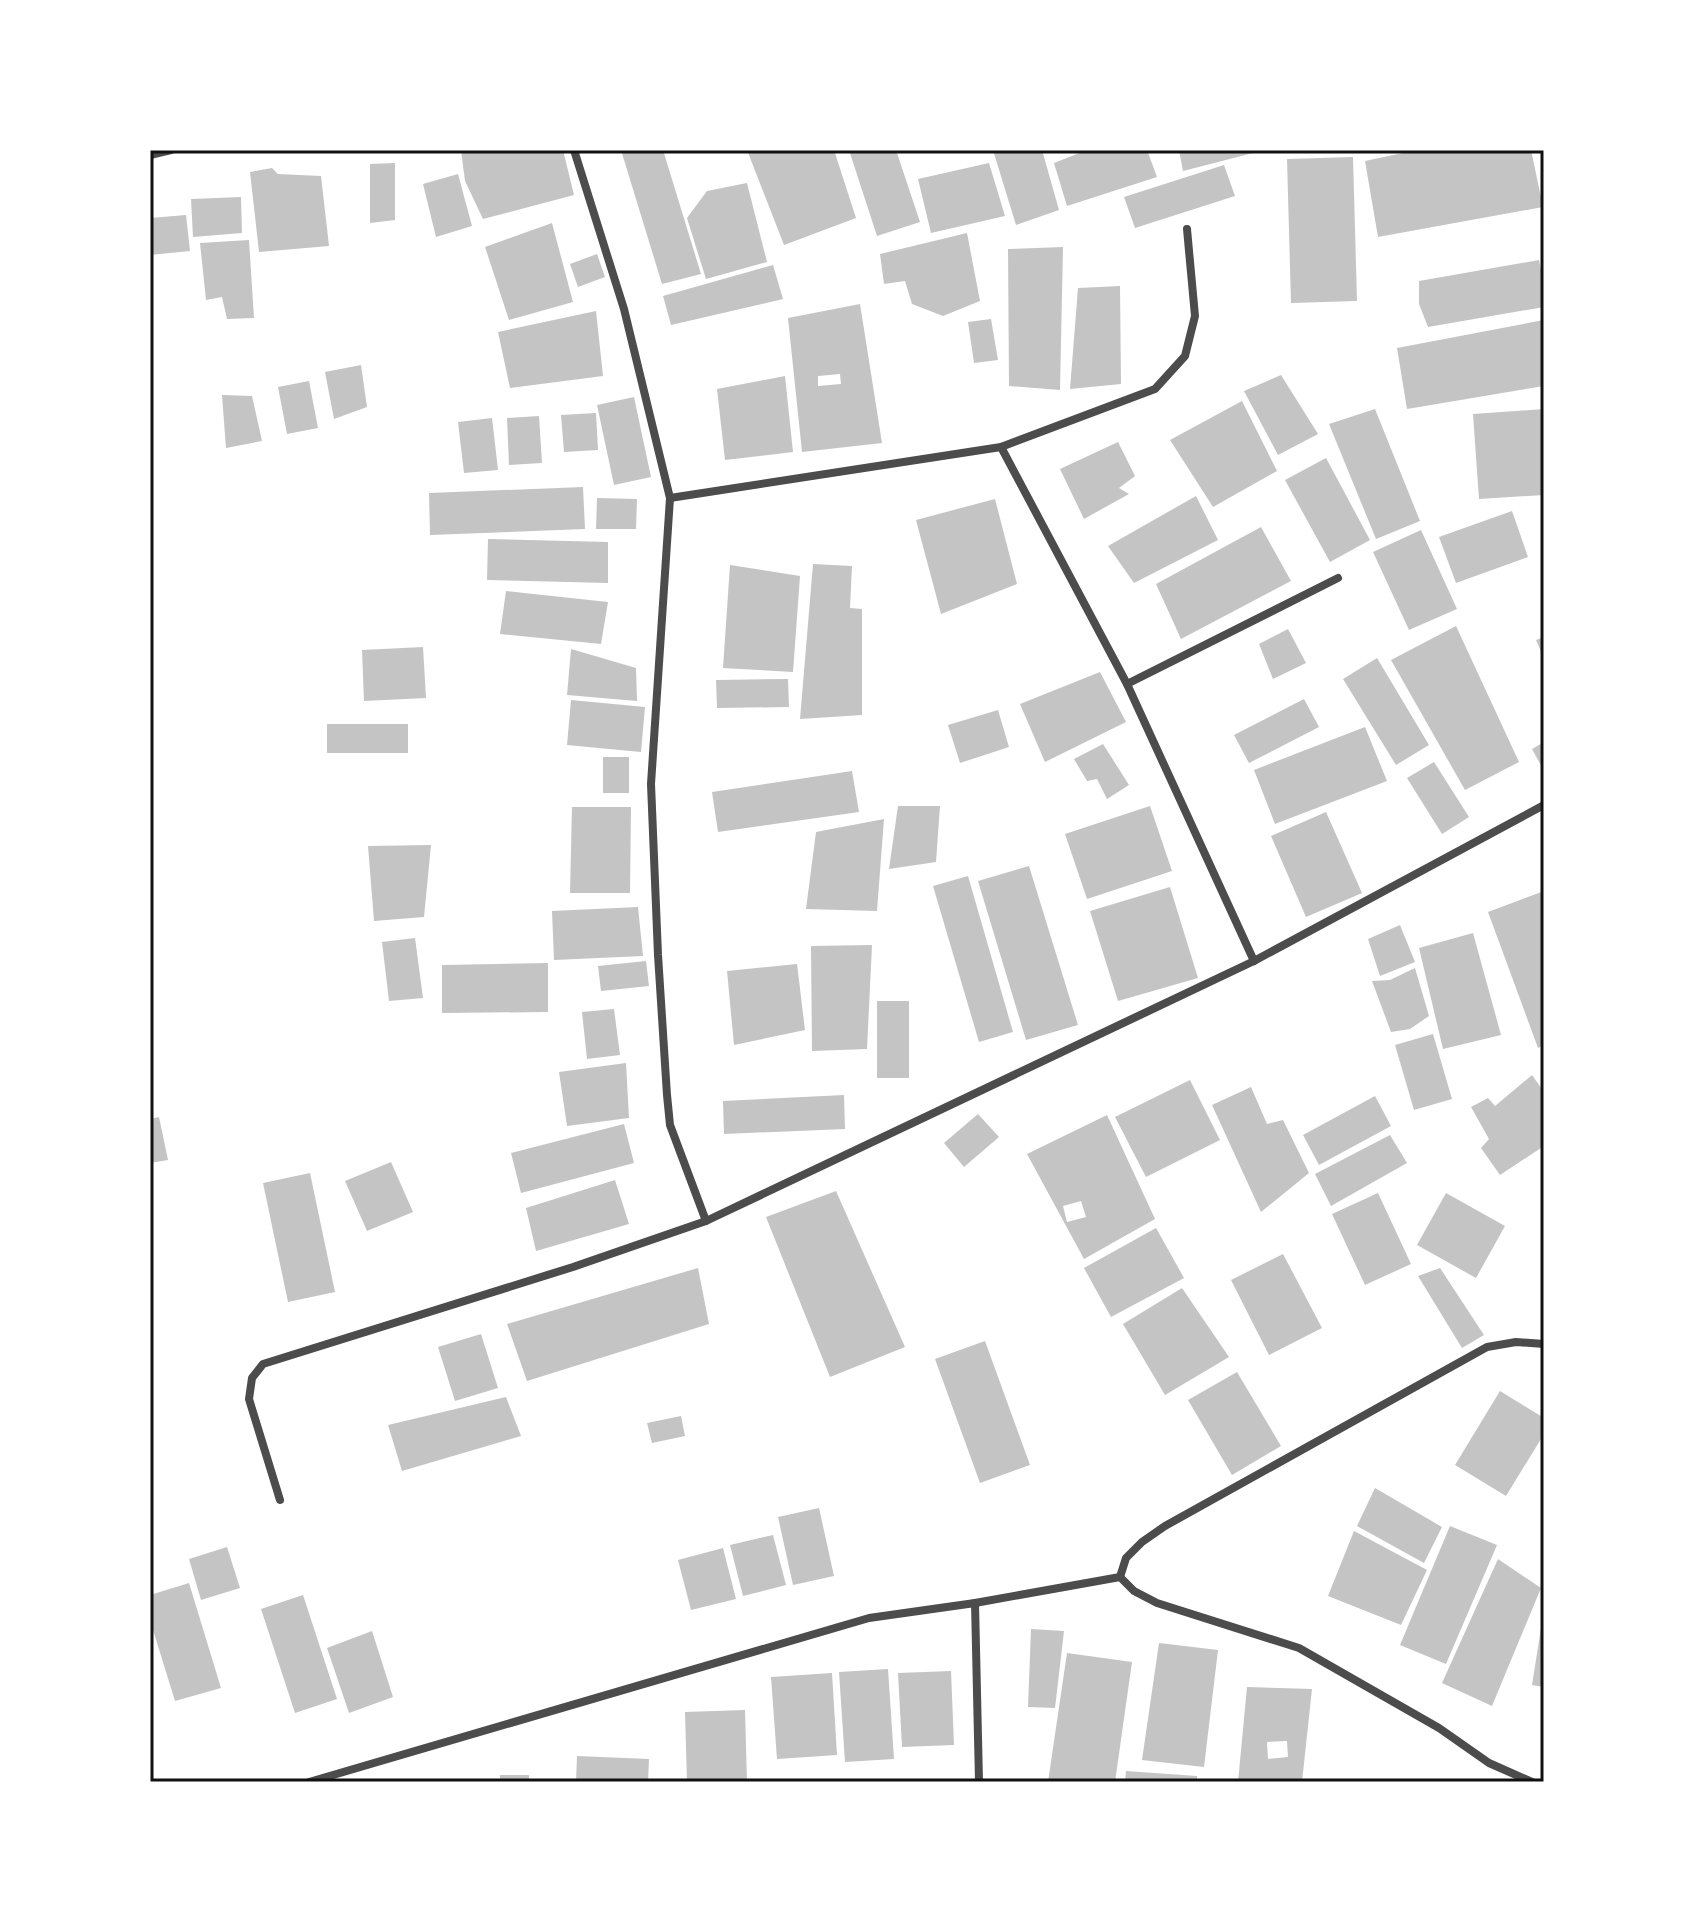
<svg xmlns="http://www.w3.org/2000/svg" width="1694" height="1932" font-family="'Fira Sans',sans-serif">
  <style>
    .building { fill: #c4c4c4; fill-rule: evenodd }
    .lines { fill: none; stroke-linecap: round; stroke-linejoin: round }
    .minor { stroke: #4c4c4c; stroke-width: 8 }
    .neatline { fill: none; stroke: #111; stroke-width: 3 }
  </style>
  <rect width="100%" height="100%" fill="#fff"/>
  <g class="building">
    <polygon points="461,150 563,150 574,195 483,219 465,181"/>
    <polygon points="621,150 663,150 701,274 662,284"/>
    <polygon points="747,150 834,150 856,218 784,245"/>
    <polygon points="849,150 896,150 920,222 877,236"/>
    <polygon points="993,150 1042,150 1059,210 1016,225"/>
    <polygon points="1087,150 1147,150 1157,177 1067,206 1054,163"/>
    <polygon points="1179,150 1252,150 1253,153 1183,171"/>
    <polygon points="1417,150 1531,150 1543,207 1378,237 1365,161"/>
    <polygon points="1353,157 1357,301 1291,303 1287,159"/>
    <polygon points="395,163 395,220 370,223 370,164"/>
    <polygon points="989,163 1005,216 931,233 918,179"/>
    <polygon points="1224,165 1235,196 1135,228 1124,197"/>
    <polygon points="272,168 278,174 321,176 329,246 259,252 250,172"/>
    <polygon points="458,174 472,226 436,237 423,184"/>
    <polygon points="747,183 767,262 706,279 687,218 707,191"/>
    <polygon points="241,197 242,233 193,237 191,199"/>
    <polygon points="186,215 190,251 150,255 150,218"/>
    <polygon points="552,223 573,302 509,320 485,247"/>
    <polygon points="967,233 980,301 943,316 912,304 905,281 884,284 880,254"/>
    <polygon points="249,240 254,318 227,319 222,297 206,300 200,243"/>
    <polygon points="1063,247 1060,390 1009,386 1008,249"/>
    <polygon points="597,254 605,277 578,287 570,264"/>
    <polygon points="1539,260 1544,287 1544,307 1428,327 1419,304 1419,281"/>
    <polygon points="773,265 783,299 671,325 663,296"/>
    <polygon points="1120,286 1121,384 1070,389 1078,288"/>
    <path d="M 860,304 L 882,443 L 802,452 L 788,318 ZM 840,374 L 841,384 L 818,386 L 818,376 Z"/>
    <polygon points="596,311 603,376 510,388 498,332"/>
    <polygon points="991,319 998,360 974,363 968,322"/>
    <polygon points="1544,320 1544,386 1407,409 1397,348"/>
    <polygon points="361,365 367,407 334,419 325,372"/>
    <polygon points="1281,375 1318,434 1278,455 1244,391"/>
    <polygon points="785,376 793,452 725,460 717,389"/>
    <polygon points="309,381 318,428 287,434 278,387"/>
    <polygon points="222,395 252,396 262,441 226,448"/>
    <polygon points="634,397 651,477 614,485 597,405"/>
    <polygon points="1242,401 1277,471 1213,507 1170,440"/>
    <polygon points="1375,409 1420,521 1376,539 1329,424"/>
    <polygon points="1544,409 1544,495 1479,499 1473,414"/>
    <polygon points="596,413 598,450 564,452 561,415"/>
    <polygon points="539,416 542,463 509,465 507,418"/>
    <polygon points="492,418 498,470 464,473 458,422"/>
    <polygon points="1118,442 1135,476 1119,488 1129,494 1084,519 1060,469"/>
    <polygon points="1326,458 1370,540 1330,562 1285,480"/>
    <polygon points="583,487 585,529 430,535 429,493"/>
    <polygon points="1196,496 1218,540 1134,583 1108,546"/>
    <polygon points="597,498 637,499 636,529 596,529"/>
    <polygon points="995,499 1017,584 941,614 916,520"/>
    <polygon points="1512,511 1528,557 1456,583 1439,537"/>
    <polygon points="1261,527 1291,581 1181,639 1156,584"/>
    <polygon points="1421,530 1457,609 1409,630 1373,552"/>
    <polygon points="488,539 608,542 608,583 487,580"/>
    <polygon points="813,564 852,566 850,608 862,609 862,715 800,719"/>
    <polygon points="730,565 800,576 793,672 723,668"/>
    <polygon points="506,591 608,602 601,644 500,634"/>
    <polygon points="1456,626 1519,762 1465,790 1391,660"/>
    <polygon points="1288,629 1306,663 1273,679 1259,644"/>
    <polygon points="1544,637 1544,658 1536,640"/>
    <polygon points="423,647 426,698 364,701 362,650"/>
    <polygon points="571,649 636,668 637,701 567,695"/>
    <polygon points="1377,658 1429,745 1396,765 1343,679"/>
    <polygon points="1100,672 1126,722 1045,762 1020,704"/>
    <polygon points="788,679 789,707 717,708 716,680"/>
    <polygon points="1304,699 1319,727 1249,763 1234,735"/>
    <polygon points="571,700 645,707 641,752 567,745"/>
    <polygon points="998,710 1009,747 960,763 948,725"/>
    <rect x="327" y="724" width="81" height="29"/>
    <polygon points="1365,727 1387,781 1275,824 1254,770"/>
    <polygon points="1544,742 1544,771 1532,749"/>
    <polygon points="1103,744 1129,785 1107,799 1097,779 1087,781 1074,759"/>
    <rect x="603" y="757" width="26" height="36"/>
    <polygon points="1434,762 1469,817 1442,834 1407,778"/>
    <polygon points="852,771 859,812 718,832 712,792"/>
    <polygon points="898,806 940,806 936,862 889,869"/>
    <polygon points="1150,806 1172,871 1087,899 1065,834"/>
    <polygon points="572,807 631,807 630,893 570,893"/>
    <polygon points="1326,812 1362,893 1306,917 1271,836"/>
    <polygon points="884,819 877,911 806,909 816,832"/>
    <polygon points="431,845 424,917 374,921 368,846"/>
    <polygon points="1029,866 1078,1025 1026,1040 978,881"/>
    <polygon points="968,876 1013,1032 979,1042 933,886"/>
    <polygon points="1170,887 1198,978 1118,1001 1090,911"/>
    <polygon points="1544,891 1544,1045 1538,1048 1488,912"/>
    <polygon points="638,907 643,956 554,960 552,911"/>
    <polygon points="1400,925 1415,962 1380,976 1368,939"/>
    <polygon points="1473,933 1501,1035 1443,1049 1419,948"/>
    <polygon points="415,938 423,998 389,1001 382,942"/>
    <polygon points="872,945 867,1049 812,1051 811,946"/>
    <polygon points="646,961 649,986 601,991 598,966"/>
    <polygon points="548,963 548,1012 442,1013 442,965"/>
    <polygon points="797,964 805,1030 734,1045 727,971"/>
    <polygon points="1415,968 1429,1016 1410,1029 1391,1032 1372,981 1390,980"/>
    <rect x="877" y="1001" width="32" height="77"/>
    <polygon points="614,1009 620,1055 587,1059 582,1012"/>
    <polygon points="1433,1034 1452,1099 1414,1110 1395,1045"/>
    <polygon points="626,1063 629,1118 567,1126 559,1072"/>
    <polygon points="1532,1075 1544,1092 1544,1146 1500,1175 1481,1148 1489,1139 1471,1107 1488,1098 1495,1106"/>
    <polygon points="1190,1080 1220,1140 1146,1177 1115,1117"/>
    <polygon points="1251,1087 1267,1124 1283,1120 1309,1173 1261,1212 1212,1105"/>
    <polygon points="844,1095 845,1129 724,1134 723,1101"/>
    <polygon points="1375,1096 1391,1126 1319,1165 1303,1135"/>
    <polygon points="978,1114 999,1137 964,1167 944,1143"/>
    <path d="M 1107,1115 L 1155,1219 L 1084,1259 L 1027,1154 ZM 1081,1201 L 1086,1217 L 1067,1222 L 1063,1206 Z"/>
    <polygon points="159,1117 168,1160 150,1163 150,1119"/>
    <polygon points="624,1124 634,1163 521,1193 511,1153"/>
    <polygon points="1390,1135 1407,1163 1331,1206 1315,1174"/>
    <polygon points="391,1162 413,1212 367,1231 345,1181"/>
    <polygon points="310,1173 335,1292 288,1302 263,1183"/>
    <polygon points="615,1180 629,1224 536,1251 526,1208"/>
    <polygon points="836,1191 905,1347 830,1377 766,1217"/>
    <polygon points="1378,1193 1411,1264 1365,1285 1332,1214"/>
    <polygon points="1446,1193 1505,1226 1476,1278 1417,1245"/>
    <polygon points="1156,1228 1184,1278 1111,1317 1084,1268"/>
    <polygon points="1283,1254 1322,1328 1269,1355 1231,1280"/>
    <polygon points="698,1268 709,1324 527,1381 507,1324"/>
    <polygon points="1440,1268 1484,1335 1462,1348 1418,1276"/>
    <polygon points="1182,1288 1229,1357 1165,1395 1123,1324"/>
    <polygon points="481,1334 498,1388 455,1401 438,1347"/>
    <polygon points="985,1341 1030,1465 980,1483 935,1359"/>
    <polygon points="1237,1372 1281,1446 1232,1475 1188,1400"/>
    <polygon points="1500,1391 1544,1418 1544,1434 1506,1496 1455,1465"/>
    <polygon points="506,1397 521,1436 402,1471 388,1425"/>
    <polygon points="681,1416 685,1436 652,1443 647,1423"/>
    <polygon points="1375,1488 1442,1527 1424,1563 1357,1526"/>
    <polygon points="819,1508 834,1576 793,1585 778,1517"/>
    <polygon points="1450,1526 1497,1545 1446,1664 1400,1645"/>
    <polygon points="1354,1531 1427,1570 1401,1625 1328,1596"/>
    <polygon points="773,1535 786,1585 743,1596 730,1545"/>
    <polygon points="227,1547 240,1588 201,1600 189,1559"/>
    <polygon points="723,1548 736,1599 691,1610 678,1560"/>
    <polygon points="1498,1559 1541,1588 1492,1706 1442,1683"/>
    <polygon points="189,1583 221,1688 175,1701 150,1620 150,1595"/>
    <polygon points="303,1595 337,1699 295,1713 261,1609"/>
    <polygon points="1542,1622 1544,1623 1544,1687 1532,1685"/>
    <polygon points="1031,1629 1064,1631 1055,1708 1028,1707"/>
    <polygon points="372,1631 393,1697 349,1713 327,1648"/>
    <polygon points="1159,1643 1218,1650 1204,1767 1142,1760"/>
    <polygon points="1067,1653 1132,1662 1115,1782 1048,1782"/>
    <polygon points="888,1669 894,1759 845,1762 839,1672"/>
    <polygon points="951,1671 954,1745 902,1747 898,1673"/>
    <polygon points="832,1673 837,1755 777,1759 771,1677"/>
    <path d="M 1247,1687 L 1312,1689 L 1302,1782 L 1238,1782 ZM 1287,1741 L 1288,1757 L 1268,1759 L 1267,1742 Z"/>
    <polygon points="745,1710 747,1782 687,1782 685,1712"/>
    <polygon points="577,1756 649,1759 648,1782 576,1782"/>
    <polygon points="1126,1771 1197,1776 1197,1782 1125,1782"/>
    <rect x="500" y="1775" width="29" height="7"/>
  </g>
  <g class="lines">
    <g class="minor">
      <polyline points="574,150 624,309 670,498 651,784 658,955 667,1095 670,1125 706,1221"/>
      <polyline points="150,155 171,150"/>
      <polyline points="1001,447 1127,684 1254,961"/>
      <polyline points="670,498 1001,447 1155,389 1185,356 1195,316 1187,229"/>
      <polyline points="1127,684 1338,578"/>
      <polyline points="280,1500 249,1399 252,1378 263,1364 573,1267 706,1221 1254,961 1544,805"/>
      <polyline points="1120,1577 1126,1558 1142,1542 1165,1526 1487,1347 1516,1342 1544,1344"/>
      <polyline points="975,1603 979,1782"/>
      <polyline points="309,1782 869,1618 975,1603 1120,1577 1134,1591 1157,1603 1299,1648 1439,1728 1489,1763 1532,1782"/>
    </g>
  </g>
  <rect width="1694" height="1932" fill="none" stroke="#ffffff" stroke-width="304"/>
  <rect x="152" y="152" width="1390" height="1628" class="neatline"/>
</svg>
